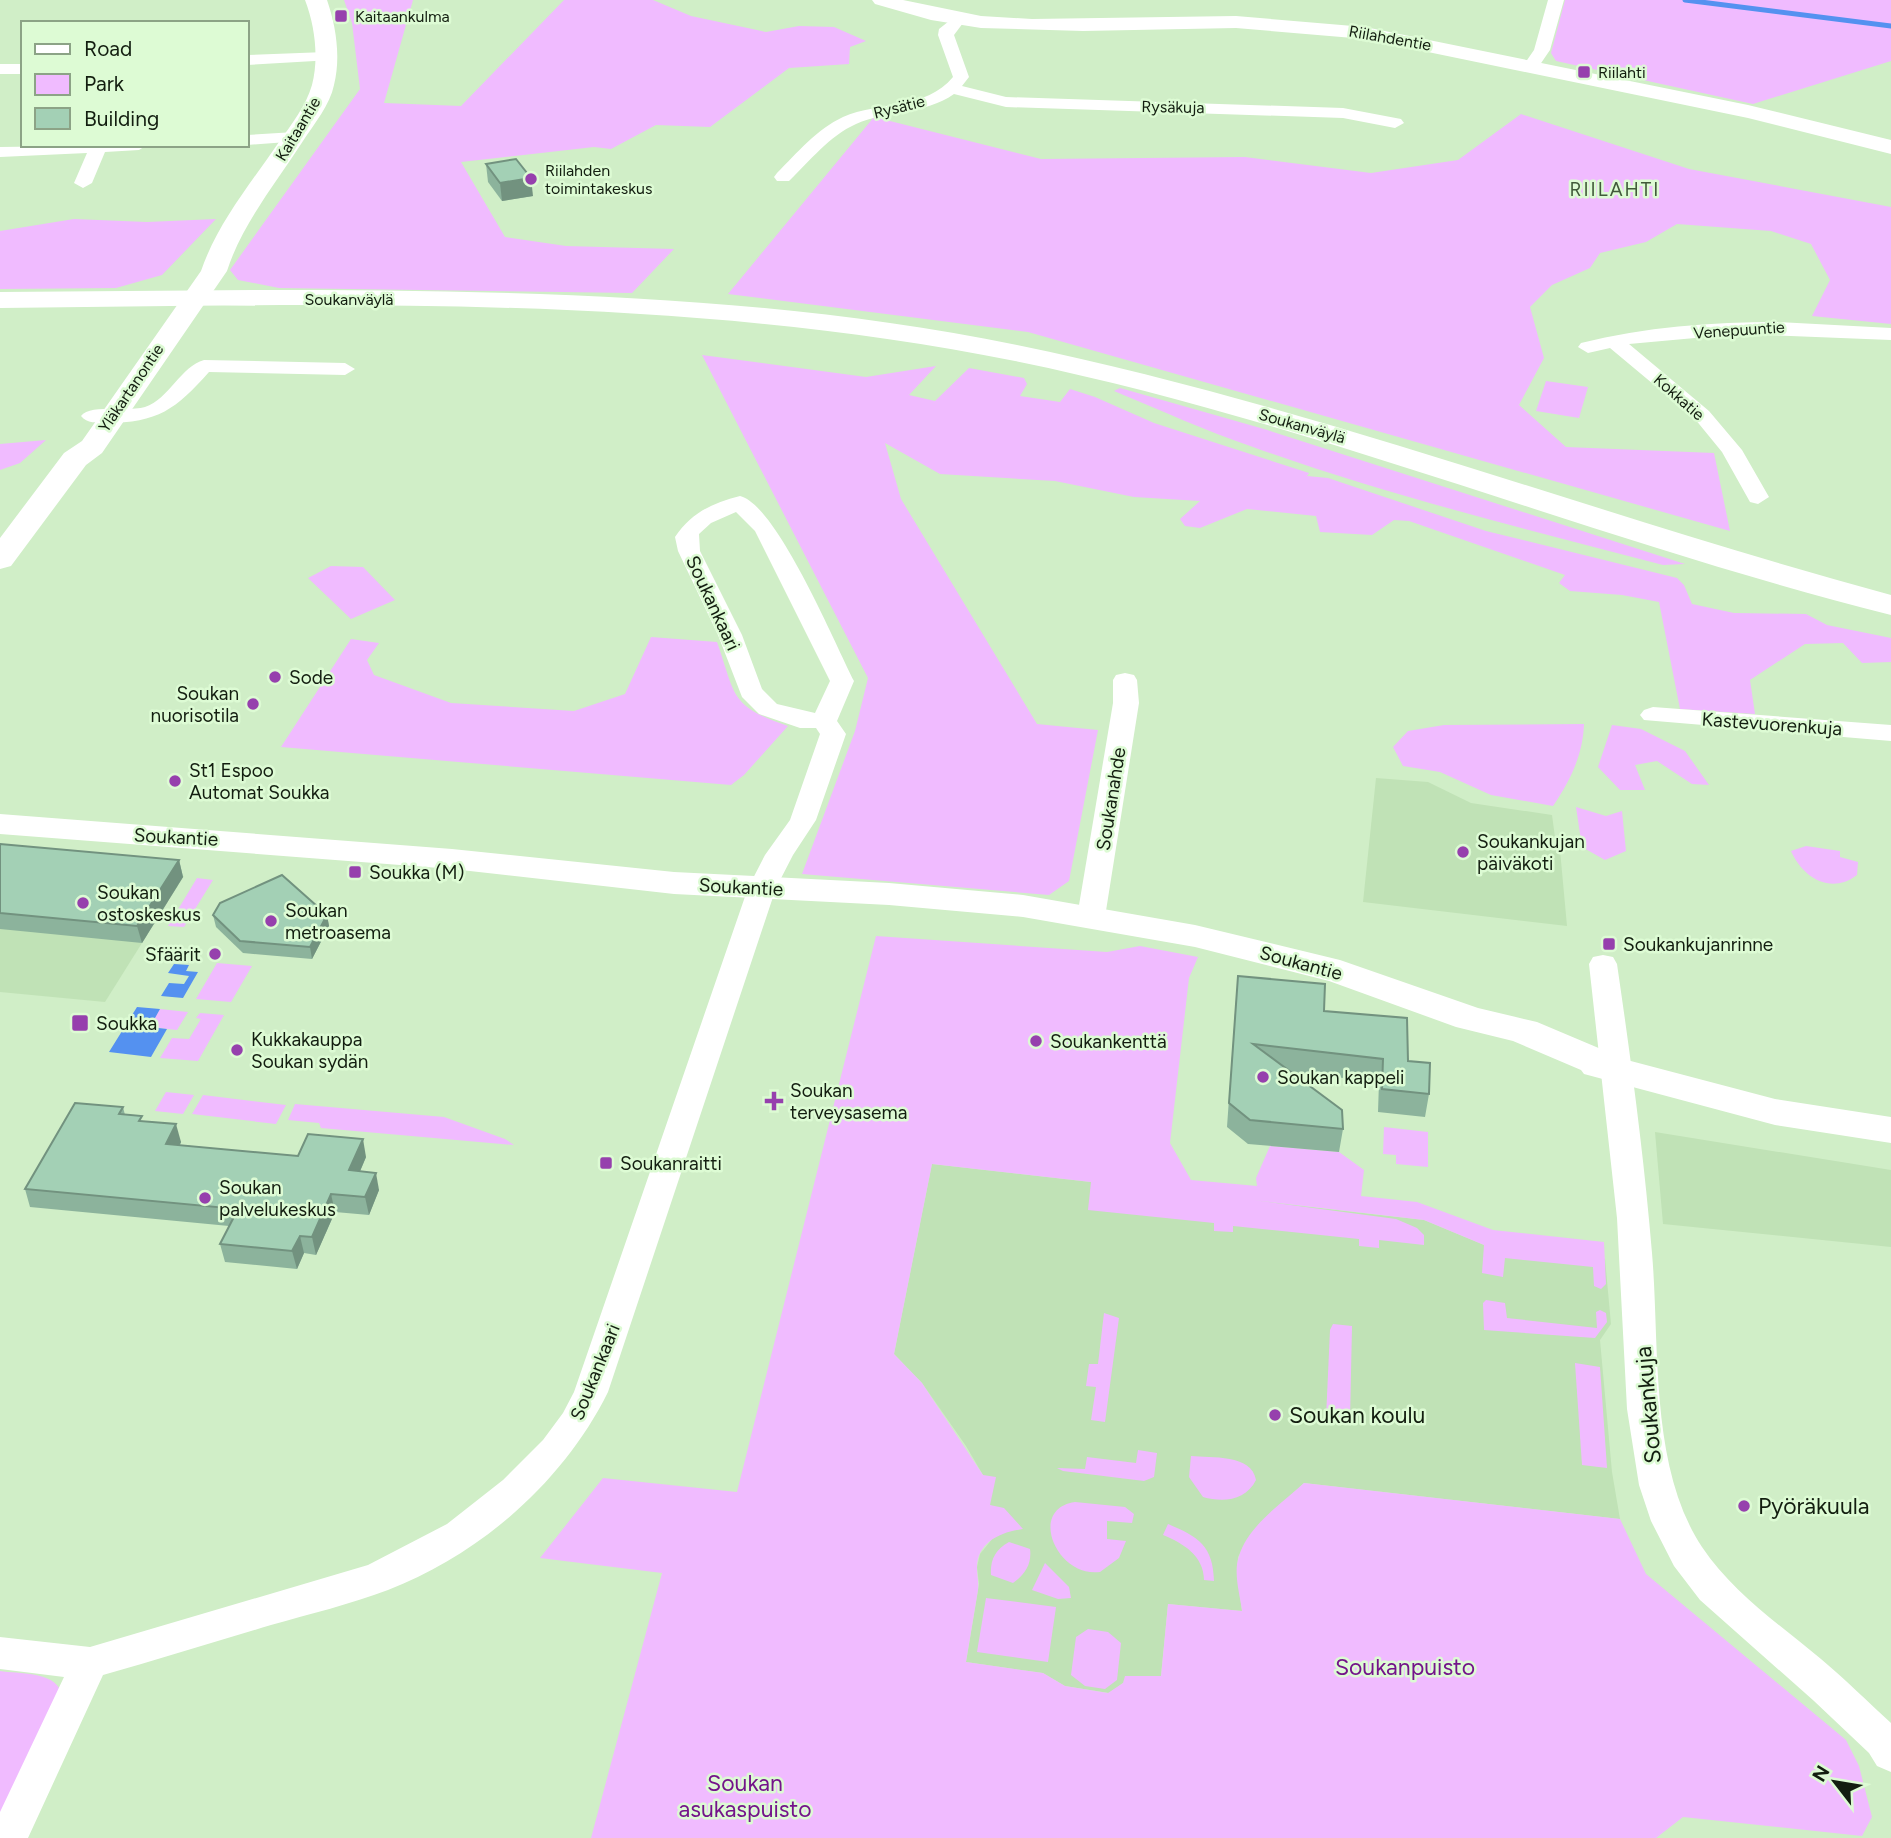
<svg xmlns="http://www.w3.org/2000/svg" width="1891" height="1838" font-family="Figtree,sans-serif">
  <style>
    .built { fill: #c0e2b6 }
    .green { fill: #f0bbff }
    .water { fill: #5491f0 }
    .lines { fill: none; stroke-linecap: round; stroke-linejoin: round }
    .stream { stroke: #5491f0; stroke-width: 5 }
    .minor { fill: #fff; fill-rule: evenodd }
    .tertiary { fill: #fff; fill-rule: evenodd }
    .secondary { fill: #fff; fill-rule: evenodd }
    .primary { fill: #fff; fill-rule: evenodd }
    .wall { fill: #8cb39c }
    .shaded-wall { fill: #72927f }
    .building { fill: #a3d0b5; stroke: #72927f; stroke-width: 2 }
    .poi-dot { fill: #9640ad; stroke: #ddfbd4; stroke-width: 2.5 }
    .labels { text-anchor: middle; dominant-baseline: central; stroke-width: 5; stroke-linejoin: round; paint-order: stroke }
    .far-poi-label { font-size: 16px; fill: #131e10; stroke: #ddfbd4; text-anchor: start }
    .far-street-label { font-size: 16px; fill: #131e10; stroke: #ddfbd4 }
    .far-quarter-label { font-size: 19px; letter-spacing: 2px; fill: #415a3a; stroke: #ddfbd4 }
    .street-label { font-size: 19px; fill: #131e10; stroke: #ddfbd4 }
    .poi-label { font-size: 19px; fill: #131e10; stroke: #ddfbd4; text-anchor: start }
    .near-street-label { font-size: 23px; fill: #131e10; stroke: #ddfbd4 }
    .near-poi-label { font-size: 23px; fill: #131e10; stroke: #ddfbd4; text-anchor: start }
    .near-park-label { font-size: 23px; fill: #74148a; stroke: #ddfbd4 }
  </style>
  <rect width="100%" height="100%" fill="#d0eec7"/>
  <g class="built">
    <polygon points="1376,778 1428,782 1471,803 1552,815 1557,852 1560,850 1567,926 1363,902"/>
    <polygon points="0,858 184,876 105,1002 0,992"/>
    <polygon points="1655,1132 1891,1170 1891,1247 1663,1224"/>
    <polygon points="932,1164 1424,1220 1489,1247 1605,1259 1611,1324 1600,1340 1612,1472 1620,1519 1304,1483 1259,1525 1246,1542 1238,1557 1237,1574 1242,1611 1168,1604 1161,1676 1123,1683 1109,1693 1065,1686 1043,1673 966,1662 979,1584 977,1567 980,1554 993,1538 1004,1531 1022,1529 990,1505 983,1475 966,1446 922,1383 894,1354"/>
  </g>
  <g class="green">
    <polygon points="344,0 413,0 384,103 461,106 564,0 653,0 691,16 766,32 799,26 834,27 866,41 850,47 849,64 789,68 710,127 656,125 611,149 594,147 461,162 505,237 566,246 674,249 632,293 279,288 238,280 230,270 360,89 352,23"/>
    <polygon points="1565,0 1891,0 1891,61 1753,104 1556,61 1551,53"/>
    <polygon points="1521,114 1689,169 1891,207 1891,324 1812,316 1830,280 1811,244 1771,231 1677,224 1646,242 1600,253 1590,268 1552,285 1530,307 1544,358 1519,405 1566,447 1714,453 1730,531 1028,332 728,294 874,117 1041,159 1245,157 1371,173 1458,160"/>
    <polygon points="74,219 147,222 216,219 162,275 116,288 0,289 0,231"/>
    <polygon points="702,355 866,377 936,366 909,395 935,401 969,368 1024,378 1027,384 1020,396 1060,402 1070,389 1095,397 1154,423 1309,473 1307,476 1328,478 1486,531 1677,578 1684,585 1692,604 1734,613 1806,614 1827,625 1891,638 1891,662 1862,663 1843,643 1805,644 1750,680 1755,714 1680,709 1659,602 1622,595 1570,591 1559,583 1565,575 1409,521 1394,520 1372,535 1320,532 1316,516 1247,509 1200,528 1185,526 1180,519 1200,501 1134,497 1055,481 940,474 885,443 901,499 1037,724 1098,730 1069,881 1049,895 802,874 855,731 868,678"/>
    <polygon points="1546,381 1588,387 1579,418 1536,411"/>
    <path d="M 1120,388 L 1264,429 L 1685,564 L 1663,565 C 1526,529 1386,495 1253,447 C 1206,431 1160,410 1114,391 Z"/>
    <polygon points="46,440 20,463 0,470 0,444"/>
    <polygon points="331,566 363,567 395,600 351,619 308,578"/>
    <path d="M 651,637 L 717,642 C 736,696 729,706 788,726 L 744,775 L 731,785 L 281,747 L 351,639 L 379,643 L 367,660 L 374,675 L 451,703 L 574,711 L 625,694 Z"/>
    <path d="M 1584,724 C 1583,755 1570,781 1553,806 L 1491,795 L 1440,772 L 1403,766 L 1393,747 L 1408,731 L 1444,725 Z"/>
    <polygon points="1612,725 1641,729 1685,751 1709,785 1692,784 1657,761 1635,765 1645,790 1620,790 1598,767"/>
    <polygon points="1576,807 1606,816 1622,811 1626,851 1605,860 1582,847"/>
    <path d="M 1806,846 L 1840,851 L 1840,857 L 1858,862 L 1857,875 C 1831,895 1803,878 1791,851 Z"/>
    <polygon points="197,878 213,880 184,927 168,926"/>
    <path d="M 876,936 L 1107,952 L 1140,946 L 1198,957 L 1189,978 L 1170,1143 L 1191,1180 L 1257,1186 L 1256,1178 L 1270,1146 L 1339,1152 L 1364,1170 L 1361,1196 L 1417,1202 L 1493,1230 L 1604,1242 L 1606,1284 L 1601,1289 L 1594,1286 L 1593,1267 L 1505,1258 L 1503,1277 L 1482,1273 L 1484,1245 L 1424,1220 L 1253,1200 L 1396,1219 L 1417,1228 L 1424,1235 L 1424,1245 L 1379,1240 L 1379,1248 L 1359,1246 L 1359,1239 L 1233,1226 L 1233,1232 L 1214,1231 L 1214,1223 L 1088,1210 L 1091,1182 L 932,1164 L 894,1354 L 922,1383 L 983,1475 L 996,1477 L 990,1505 L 1004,1508 L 1023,1529 C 1001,1532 977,1542 977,1568 C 977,1576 979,1582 978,1590 C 974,1614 970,1638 966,1662 L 1043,1673 L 1065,1686 L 1108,1693 L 1123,1683 L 1125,1676 L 1161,1676 L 1168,1604 L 1242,1611 C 1240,1594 1233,1573 1239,1556 C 1248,1526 1282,1503 1304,1483 L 1620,1519 L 1646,1574 L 1846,1740 L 1859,1766 L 1872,1817 L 1862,1836 L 1683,1817 L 1656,1838 L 591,1838 L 662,1573 L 540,1558 L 603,1478 L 737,1492 Z"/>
    <polygon points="217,963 252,966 231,1002 196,999"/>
    <polygon points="160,1009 188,1012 177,1030 149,1027"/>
    <polygon points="200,1013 224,1015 198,1061 160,1058 172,1038 189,1039 201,1019 196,1018"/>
    <polygon points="166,1092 194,1095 183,1114 155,1111"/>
    <polygon points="203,1095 286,1105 276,1124 192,1114"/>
    <polygon points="295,1104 444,1117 505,1139 514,1145 321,1128 319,1123 288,1120"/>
    <polygon points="1384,1127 1428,1132 1428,1167 1396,1164 1396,1155 1383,1154"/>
    <polygon points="1486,1300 1505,1303 1507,1318 1597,1328 1596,1312 1600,1310 1606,1313 1607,1322 1595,1338 1484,1330 1483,1303"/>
    <polygon points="1104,1313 1119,1318 1105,1422 1091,1420 1096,1387 1086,1386 1089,1364 1098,1364"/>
    <polygon points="1333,1324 1352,1326 1350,1420 1326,1418 1330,1330"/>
    <polygon points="1575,1363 1600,1367 1607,1468 1582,1465"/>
    <polygon points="1138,1450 1157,1453 1154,1477 1144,1481 1063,1471 1057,1468 1085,1469 1087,1457 1136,1463"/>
    <path d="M 1191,1456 C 1211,1458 1252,1454 1256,1480 C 1246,1500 1224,1503 1203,1497 L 1189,1477 Z"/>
    <path d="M 1075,1502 L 1125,1507 L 1134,1514 L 1132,1523 L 1107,1521 L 1107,1539 L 1126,1541 L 1119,1558 L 1100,1572 C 1057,1578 1027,1509 1075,1502 Z"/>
    <path d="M 1168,1524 C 1199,1537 1213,1546 1214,1581 L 1204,1580 C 1204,1556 1183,1543 1163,1535 Z"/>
    <path d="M 1009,1542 L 1030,1549 C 1032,1564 1025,1574 1013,1583 L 991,1575 C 990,1560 995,1550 1009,1542 Z"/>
    <polygon points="1045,1563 1069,1587 1071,1598 1058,1599 1032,1590"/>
    <polygon points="986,1598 1056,1607 1048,1662 977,1652"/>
    <polygon points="1088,1629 1108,1632 1121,1643 1117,1680 1105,1689 1085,1686 1071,1675 1076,1637"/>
    <path d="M 0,1671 C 18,1674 54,1671 61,1692 L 0,1819 Z"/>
  </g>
  <g class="water">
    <polygon points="174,964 189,965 186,971 198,972 183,998 161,996 169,983 184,984 189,976 168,973"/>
    <polygon points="137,1007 160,1009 150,1027 167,1029 151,1057 109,1052"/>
  </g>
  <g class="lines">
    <polyline class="stream" points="1685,0 1891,26"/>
    <g class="minor">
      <polygon points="1548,0 1564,0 1550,50 1537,69 1525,69 1523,66 1534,50"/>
      <path d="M 958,14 L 966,19 L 954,35 L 969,77 L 962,86 L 1006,97 L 1343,108 L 1401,119 L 1404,123 L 1395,128 L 1343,118 L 1006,107 L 954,94 C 924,115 888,110 856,124 C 829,136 810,161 789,181 L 777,181 L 774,177 L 777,173 C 797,153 817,129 843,117 C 879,101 926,110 953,77 L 938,35 L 939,29 Z"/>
      <polygon points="326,52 334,57 332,60 247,65 247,55"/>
      <rect x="0" y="64" width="23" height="10"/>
      <polygon points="295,132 304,137 301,141 247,145 247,135"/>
      <polygon points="147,145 139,150 105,152 92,183 83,188 74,183 87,153 0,157 0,147"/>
      <path d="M 1778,322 L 1891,328 L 1891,340 L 1739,334 L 1629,344 L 1709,411 L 1742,450 L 1769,497 L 1758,504 L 1750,502 L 1722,452 L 1695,419 L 1610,348 L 1588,353 L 1578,347 L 1581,343 C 1645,327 1711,322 1778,322 Z"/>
      <path d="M 204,360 L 345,363 L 355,369 L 345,375 L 209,372 C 176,409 158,423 106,423 C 97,422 87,424 81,416 C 90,404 129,412 145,407 C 169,399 181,366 204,360 Z"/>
      <path d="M 740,496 C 777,505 835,644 854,681 L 837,721 L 846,734 L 816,820 L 793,855 L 776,888 L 608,1392 C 564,1481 481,1554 388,1590 C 351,1604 310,1614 271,1625 C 215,1642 159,1659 103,1675 L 28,1838 L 0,1838 L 0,1812 L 64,1677 L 0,1669 L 0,1637 L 90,1647 L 368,1565 L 447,1524 L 503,1480 L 543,1440 L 563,1413 L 574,1392 L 748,888 L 765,855 L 790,820 L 820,734 L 816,728 L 800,728 L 759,714 L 742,697 L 718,635 L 678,551 L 675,537 C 691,513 712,503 740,496 ZM 736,512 L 755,531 L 830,681 L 815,713 L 777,704 L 762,689 L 742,635 L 700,551 L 699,534 L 711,523 Z"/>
      <polygon points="1125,673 1134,675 1137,680 1139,703 1105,917 1101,923 1091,926 1081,923 1077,917 1113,703 1113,680 1116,675"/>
      <polygon points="1653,707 1891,725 1891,741 1644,720 1640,715 1644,710"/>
      <path d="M 1603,955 L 1613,957 L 1617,964 C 1631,1060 1644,1156 1652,1253 C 1660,1345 1649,1467 1702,1547 C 1733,1593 1779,1624 1821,1659 C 1845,1679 1868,1702 1891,1723 L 1891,1772 L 1877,1766 L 1869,1753 L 1814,1701 L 1700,1600 L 1674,1566 L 1651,1521 L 1639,1485 L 1627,1409 L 1617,1218 L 1589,964 L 1593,957 Z"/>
    </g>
    <g class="tertiary">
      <polygon points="872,0 903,0 981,16 1032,19 1236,16 1365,27 1748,105 1891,140 1891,154 1748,118 1365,39 1236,28 1083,31 981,28 931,20 875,4"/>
      <polygon points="0,814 452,849 674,872 889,883 1023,895 1195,925 1340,960 1478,1008 1537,1022 1627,1060 1775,1099 1891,1117 1891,1143 1775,1125 1584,1074 1581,1070 1513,1041 1456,1027 1329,981 1195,947 1023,917 889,905 674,894 452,869 0,834"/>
    </g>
    <path class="secondary" d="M 305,0 L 327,0 C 336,26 341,57 334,85 C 330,105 314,124 303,141 C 276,183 242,224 227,271 L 102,453 L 86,465 L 11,566 L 0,569 L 0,538 L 64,453 L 82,441 L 201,271 C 217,224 251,183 279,142 C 291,125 306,106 312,85 C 319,58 315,26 305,0 Z"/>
    <path class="primary" d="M 254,290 C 509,290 767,294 1017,345 C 1314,406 1599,516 1891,595 L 1891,615 C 1596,541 1314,422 1015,361 C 682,294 338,304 0,308 L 0,292 Z"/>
  </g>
  <g class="wall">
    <polygon points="486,164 533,196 502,201 488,182"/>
    <polygon points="0,844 179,860 183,877 142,943 0,929"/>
    <polygon points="213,915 327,915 329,926 312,959 243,953 216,927"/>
    <polygon points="1236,999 1324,1011 1408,1061 1429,1094 1425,1117 1378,1112 1379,1082 1291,1072 1343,1129 1339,1152 1248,1144 1227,1127"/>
    <polygon points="123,1107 125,1115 143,1121 181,1142 180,1145 298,1156 366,1157 360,1171 379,1190 369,1215 335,1212 316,1255 304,1253 297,1269 225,1262 220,1244 229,1226 30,1207 25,1189"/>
  </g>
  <g class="shaded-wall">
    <polygon points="531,178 533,196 502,201 500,183"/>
    <polygon points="179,860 183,877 142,943 137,926"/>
    <polygon points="327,915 329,926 312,959 310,947"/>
    <polygon points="176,1124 181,1142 171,1161 166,1144"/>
    <polygon points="363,1139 366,1157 353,1188 349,1170"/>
    <polygon points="376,1173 379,1190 369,1215 365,1197"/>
    <polygon points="331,1194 335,1212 316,1255 312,1237"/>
    <polygon points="300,1236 304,1253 297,1269 292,1251"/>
  </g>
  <g class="building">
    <polygon points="516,159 531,178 500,183 486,164"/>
    <polygon points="0,844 179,860 137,926 0,913"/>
    <polygon points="282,875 327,915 310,947 240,941 213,915 220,903"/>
    <polygon points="1238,976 1325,984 1324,1011 1407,1018 1408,1061 1430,1063 1429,1094 1382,1089 1383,1059 1253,1044 1342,1110 1343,1129 1250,1120 1229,1103"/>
    <polygon points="75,1103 123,1107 119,1114 142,1116 139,1121 176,1124 166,1144 298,1156 308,1134 363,1139 349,1170 376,1173 365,1197 331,1194 312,1237 300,1236 292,1251 220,1244 238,1209 25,1189"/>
  </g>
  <g class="poi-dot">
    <rect x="334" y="9" width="14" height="14" rx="3.5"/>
    <rect x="1577" y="65" width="14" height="14" rx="3.5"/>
    <circle cx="531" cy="179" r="7"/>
    <circle cx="275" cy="677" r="7"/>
    <circle cx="253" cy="704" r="7"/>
    <circle cx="175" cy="781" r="7"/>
    <circle cx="1463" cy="852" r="7"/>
    <rect x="348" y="865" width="14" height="14" rx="3.5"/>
    <circle cx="83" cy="903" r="7"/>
    <circle cx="271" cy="921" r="7"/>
    <rect x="1602" y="937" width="14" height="14" rx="3.5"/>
    <circle cx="215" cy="954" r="7"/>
    <rect x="71" y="1014" width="18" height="18" rx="3.5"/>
    <circle cx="1036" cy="1041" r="7"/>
    <circle cx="237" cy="1050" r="7"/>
    <circle cx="1263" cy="1077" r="7"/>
    <path d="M770.5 1090.5h7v7h7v7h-7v7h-7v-7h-7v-7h7z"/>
    <rect x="599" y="1156" width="14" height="14" rx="3.5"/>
    <circle cx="205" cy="1198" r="7"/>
    <circle cx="1275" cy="1415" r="7"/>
    <circle cx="1744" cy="1506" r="7"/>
  </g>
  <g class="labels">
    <g class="far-poi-label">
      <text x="355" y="16">Kaitaankulma</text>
      <text x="1598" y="72">Riilahti</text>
      <text x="545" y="170">Riilahden<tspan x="545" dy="18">toimintakeskus</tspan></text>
    </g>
    <g class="far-street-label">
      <text transform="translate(1390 38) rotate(10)">Riilahdentie</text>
      <text transform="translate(899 107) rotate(-14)">Rysätie</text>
      <text transform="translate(1173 107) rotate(1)">Rysäkuja</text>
      <text transform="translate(298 129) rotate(-59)">Kaitaantie</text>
      <text x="349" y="299">Soukanväylä</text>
      <text transform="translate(1739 330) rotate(-4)">Venepuuntie</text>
      <text transform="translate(131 388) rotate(-56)">Yläkartanontie</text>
      <text transform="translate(1679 397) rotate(41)">Kokkatie</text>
      <text transform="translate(1302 426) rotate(16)">Soukanväylä</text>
    </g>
    <g class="far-quarter-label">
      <text x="1615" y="189">RIILAHTI</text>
    </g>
    <g class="street-label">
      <text transform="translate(713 603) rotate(65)">Soukankaari</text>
      <text transform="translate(1772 724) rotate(4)">Kastevuorenkuja</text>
      <text transform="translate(1111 799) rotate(-81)">Soukanahde</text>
      <text transform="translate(176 837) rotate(3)">Soukantie</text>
      <text transform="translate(741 887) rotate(3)">Soukantie</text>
      <text transform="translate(1301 963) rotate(15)">Soukantie</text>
      <text transform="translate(595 1372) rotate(-68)">Soukankaari</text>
    </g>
    <g class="poi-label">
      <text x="289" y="677">Sode</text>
      <text x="239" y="693" text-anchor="end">Soukan<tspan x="239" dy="22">nuorisotila</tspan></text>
      <text x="189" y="770">St1 Espoo<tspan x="189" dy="22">Automat Soukka</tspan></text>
      <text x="1477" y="841">Soukankujan<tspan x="1477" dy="22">päiväkoti</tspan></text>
      <text x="369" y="872">Soukka (M)</text>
      <text x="97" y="892">Soukan<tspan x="97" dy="22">ostoskeskus</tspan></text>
      <text x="285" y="910">Soukan<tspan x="285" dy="22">metroasema</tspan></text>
      <text x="1623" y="944">Soukankujanrinne</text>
      <text x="201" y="954" text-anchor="end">Sfäärit</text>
      <text x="96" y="1023">Soukka</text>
      <text x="251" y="1039">Kukkakauppa<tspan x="251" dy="22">Soukan sydän</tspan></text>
      <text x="1050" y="1041">Soukankenttä</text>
      <text x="1277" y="1077">Soukan kappeli</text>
      <text x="790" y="1090">Soukan<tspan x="790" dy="22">terveysasema</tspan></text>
      <text x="620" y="1163">Soukanraitti</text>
      <text x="219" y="1187">Soukan<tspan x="219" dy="22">palvelukeskus</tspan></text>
    </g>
    <g class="near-street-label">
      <text transform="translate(1648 1405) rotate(-95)">Soukankuja</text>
    </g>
    <g class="near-poi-label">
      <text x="1289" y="1415">Soukan koulu</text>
      <text x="1758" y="1506">Pyöräkuula</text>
    </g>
    <g class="near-park-label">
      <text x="1405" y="1667">Soukanpuisto</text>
      <text x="745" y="1783">Soukan<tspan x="745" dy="26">asukaspuisto</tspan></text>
    </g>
  </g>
  <rect x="21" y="21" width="228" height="126" fill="#ddfbd4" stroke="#8ca386" stroke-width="2"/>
  <rect x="35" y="44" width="35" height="10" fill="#ffffff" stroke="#8ca386" stroke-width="2"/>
  <text x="84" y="56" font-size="21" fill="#131e10">Road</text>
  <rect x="35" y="74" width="35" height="21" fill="#f0bbff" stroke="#8ca386" stroke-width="2"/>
  <text x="84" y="91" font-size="21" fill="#131e10">Park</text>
  <rect x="35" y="108" width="35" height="21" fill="#a3d0b5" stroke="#8ca386" stroke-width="2"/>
  <text x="84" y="126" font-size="21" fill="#131e10">Building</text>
  <g transform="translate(1835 1782) rotate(301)" stroke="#ddfbd4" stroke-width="5" paint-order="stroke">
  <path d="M0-5L12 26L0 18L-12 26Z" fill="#131e10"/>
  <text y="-10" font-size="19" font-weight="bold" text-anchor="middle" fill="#131e10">N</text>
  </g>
</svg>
